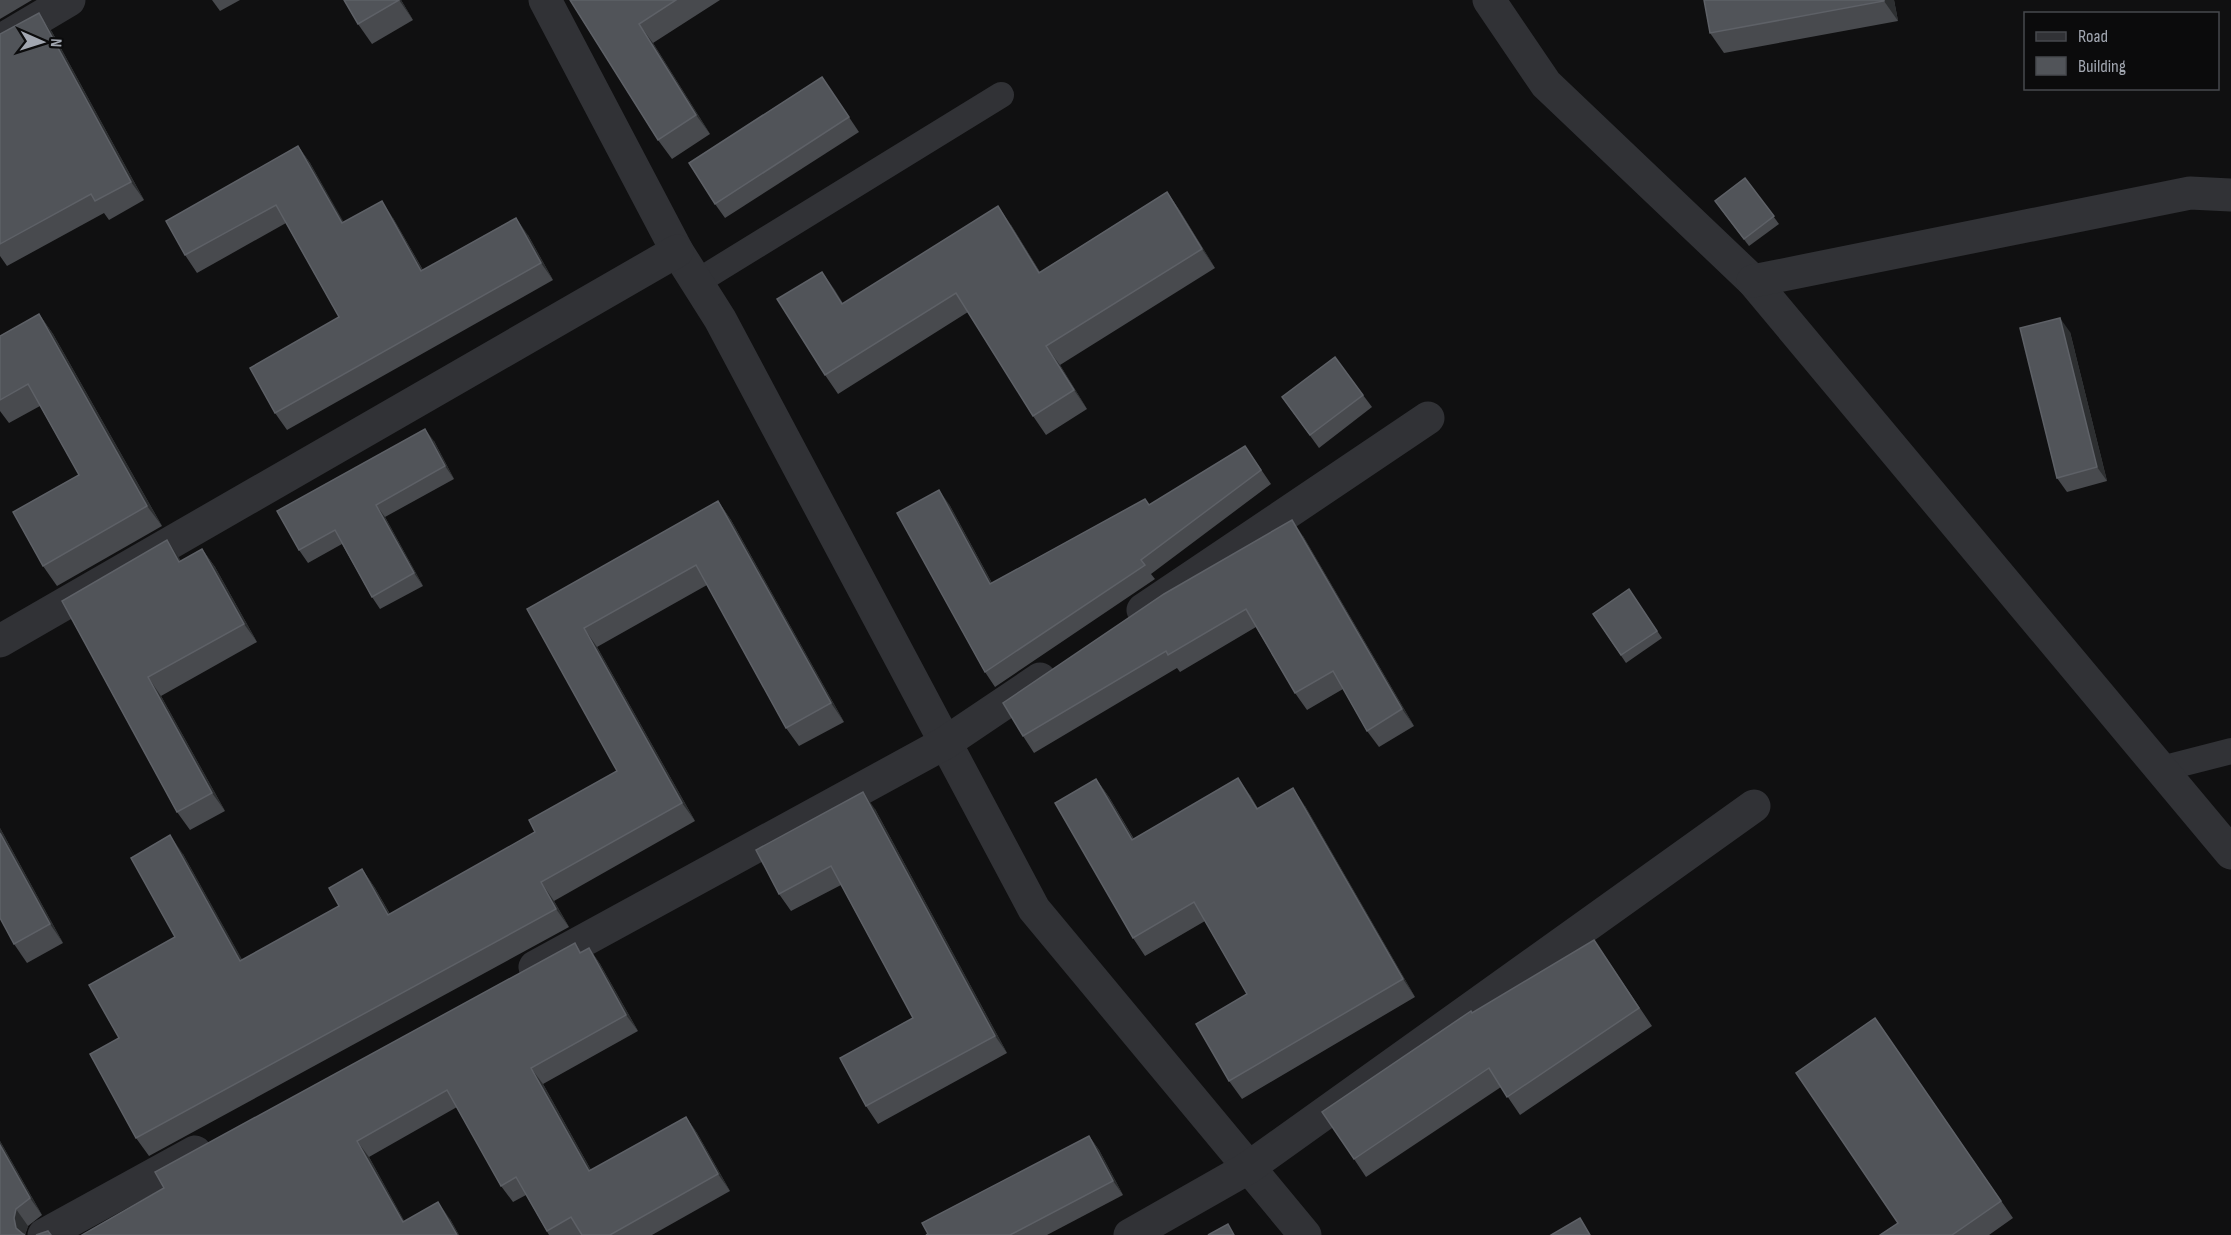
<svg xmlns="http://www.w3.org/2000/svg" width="2231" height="1235" font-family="'Sofia Sans Condensed',sans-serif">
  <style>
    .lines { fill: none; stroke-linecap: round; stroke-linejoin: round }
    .service { stroke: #313236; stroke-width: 26 }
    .minor { stroke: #313236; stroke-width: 33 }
    .wall { fill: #484a4e }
    .shaded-wall { fill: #2d2f31 }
    .building { fill: #515459; stroke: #5e6167; stroke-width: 1.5 }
  </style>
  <rect width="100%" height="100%" fill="#101011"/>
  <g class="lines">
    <g class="service">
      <polyline points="697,282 1001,95"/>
      <polyline points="2161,769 2231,751"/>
    </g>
    <g class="minor">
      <polyline points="545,0 677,251 720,319 1034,909 1305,1235"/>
      <polyline points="1489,0 1546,84 1753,281 2231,853"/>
      <polyline points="0,41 69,0"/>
      <polyline points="1753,281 2190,193 2231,195"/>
      <polyline points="1143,610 1428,418"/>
      <polyline points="0,641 677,251"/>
      <polyline points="535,967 945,743 1040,679"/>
      <polyline points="44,1235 195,1152"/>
      <polyline points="1130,1235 1248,1168 1754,806"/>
    </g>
  </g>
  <g class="wall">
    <polygon points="0,0 32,0 0,19"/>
    <polygon points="212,0 240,0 220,11"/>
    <polygon points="344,0 401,0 413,20 372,44 358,24"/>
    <polygon points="570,0 720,0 653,43 710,134 672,159 658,140"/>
    <polygon points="1704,0 1894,0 1898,21 1724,53 1710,33"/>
    <polygon points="39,13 52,32 144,200 109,220 104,213 7,266 0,256 0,34"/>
    <polygon points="822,77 859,132 725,218 715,204"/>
    <polygon points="298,146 310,163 343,222 393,218 423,270 528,235 553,280 287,430 275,413 339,317 286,223 197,273 185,255"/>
    <polygon points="1745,178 1779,224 1749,246 1720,208"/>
    <polygon points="1167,192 1180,211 1215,268 1060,365 1087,409 1046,435 1033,416 968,312 838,394 825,375 822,272 843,304 1011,225 1040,272"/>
    <polygon points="39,314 53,334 162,526 57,586 43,566 79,475 40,406 9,423 0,411 0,336"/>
    <polygon points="2070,332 2107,481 2067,492 2057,478"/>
    <polygon points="1363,395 1372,407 1319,448 1282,397"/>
    <polygon points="434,441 454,479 385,517 423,586 380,609 372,597 342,544 308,563 299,550"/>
    <polygon points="1245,446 1271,484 1151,574 1155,579 995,687 985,672 949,504 992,583 1145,499 1149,505"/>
    <polygon points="718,501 731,520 844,722 799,746 786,728 707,585 597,647 695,821 554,901 569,927 149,1156 136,1138 119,1038 175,937 183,854 242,960 339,906 362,869 375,888 390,914 535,832 617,771 527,609"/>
    <polygon points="1303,536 1414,726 1379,747 1367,731 1343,689 1307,710 1295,693 1256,627 1180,672 1177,668 1034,753 1023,736"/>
    <polygon points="202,549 215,567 257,642 161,696 225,811 190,830 177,812 62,601 181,561"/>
    <polygon points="1629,589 1662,638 1626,663 1593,614"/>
    <polygon points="1096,779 1109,797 1134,839 1250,795 1258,809 1305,806 1415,997 1242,1099 1229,1081 1247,994 1205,921 1145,956 1133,938"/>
    <polygon points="875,809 1007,1053 878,1124 866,1106 913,1018 841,885 791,911 779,894"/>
    <polygon points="0,828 63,943 27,963 14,944"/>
    <polygon points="1594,940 1652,1026 1520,1115 1501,1087 1366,1177 1354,1159 1472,1013"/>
    <polygon points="575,943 581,952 589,948 600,964 638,1031 543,1084 591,1170 686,1117 697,1133 730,1191 652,1235 549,1235 526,1195 513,1202 501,1186 457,1107 369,1157 404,1221 450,1219 459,1235 82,1235 164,1188"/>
    <polygon points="1875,1018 2013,1218 1989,1235 1880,1235 1898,1223"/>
    <polygon points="1089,1136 1099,1150 1123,1195 1047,1235 926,1235"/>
    <polygon points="0,1141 42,1215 28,1226 25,1235 0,1235"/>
  </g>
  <g class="shaded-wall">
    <polygon points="399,0 401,0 413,20"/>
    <polygon points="1884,0 1894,0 1898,21 1884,1"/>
    <polygon points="39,13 52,32 144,200 131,182"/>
    <polygon points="639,24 653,43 710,134 696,115"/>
    <polygon points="298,146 310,163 354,240 342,223"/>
    <polygon points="1167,192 1180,211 1215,268 1202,249"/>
    <polygon points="382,201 393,218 433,288 421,271"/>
    <polygon points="998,206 1011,225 1052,292 1039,273"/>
    <polygon points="516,218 528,235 553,280 541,263"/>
    <polygon points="822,272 835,290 855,323 842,304"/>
    <polygon points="39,314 53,334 162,526 147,506"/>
    <polygon points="2060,318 2070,332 2107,481 2097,467"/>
    <polygon points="1046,346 1060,365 1087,409 1074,390"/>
    <polygon points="425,429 434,441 454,479 445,466"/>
    <polygon points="939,490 949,504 1000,598 990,584"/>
    <polygon points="718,501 731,520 844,722 831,703"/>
    <polygon points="376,505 385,517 423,586 414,573"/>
    <polygon points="1292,520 1303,536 1414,726 1402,709"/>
    <polygon points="167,540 180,559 192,580 179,562"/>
    <polygon points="202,549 215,567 257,642 244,624"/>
    <polygon points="584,628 597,647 695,821 682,803"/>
    <polygon points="148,677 161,696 225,811 212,793"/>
    <polygon points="1238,778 1250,795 1269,827 1257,809"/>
    <polygon points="1096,779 1109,797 1144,857 1132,840"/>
    <polygon points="1293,788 1305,806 1415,997 1403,979"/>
    <polygon points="863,792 875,809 1007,1053 995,1036"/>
    <polygon points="0,828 63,943 50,924 0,833"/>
    <polygon points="170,835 183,854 253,979 240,961"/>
    <polygon points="362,869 375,888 401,934 388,915"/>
    <polygon points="541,882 554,901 569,927 556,909"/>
    <polygon points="589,948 600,964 638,1031 626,1015"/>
    <polygon points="531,1068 543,1084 601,1188 589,1171"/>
    <polygon points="686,1117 697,1133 730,1191 718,1174"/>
    <polygon points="1089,1136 1099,1150 1123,1195 1113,1181"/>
    <polygon points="0,1141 42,1215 30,1198 0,1145"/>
    <polygon points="357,1141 369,1157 412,1235 403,1222"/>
    <polygon points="438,1202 450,1219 459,1235 457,1235"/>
    <polygon points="16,1209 28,1226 25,1235 21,1235 16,1228 14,1218"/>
  </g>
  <g class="building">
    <polygon points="344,0 399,0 358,24"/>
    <polygon points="570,0 676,0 639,24 696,115 658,140"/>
    <polygon points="1704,0 1884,0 1884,1 1710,33"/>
    <polygon points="39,13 131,182 95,201 91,194 0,244 0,34"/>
    <polygon points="822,77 849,117 715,204 689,163"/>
    <polygon points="298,146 342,223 382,201 421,271 516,218 541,263 275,413 250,368 339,317 276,205 185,255 166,221"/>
    <polygon points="1745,178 1774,216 1744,239 1715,201"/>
    <polygon points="1167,192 1202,249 1046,346 1074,390 1033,416 956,293 825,375 777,299 822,272 842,304 998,206 1039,273"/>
    <polygon points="39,314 147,506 43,566 13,512 79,475 28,384 0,400 0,336"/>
    <polygon points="2060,318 2097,467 2057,478 2020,328"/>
    <polygon points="1335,357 1363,395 1310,435 1282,397"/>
    <polygon points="425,429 445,466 376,505 414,573 372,597 335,530 299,550 277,511"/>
    <polygon points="1245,446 1261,470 1141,560 1145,565 985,672 897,513 939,490 990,584 1145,499 1149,505"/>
    <polygon points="718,501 831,703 786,728 696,565 584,628 682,803 541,882 556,909 136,1138 90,1054 119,1038 89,985 175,937 131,858 170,835 240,961 339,906 329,888 362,869 388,915 535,832 529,820 617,771 527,609"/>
    <polygon points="1292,520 1402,709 1367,731 1333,671 1295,693 1246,609 1168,655 1166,651 1023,736 1003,703 1164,594"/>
    <polygon points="167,540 179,562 202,549 244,624 148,677 212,793 177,812 62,601"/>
    <polygon points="1629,589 1657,631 1621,655 1593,614"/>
    <polygon points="1238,778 1257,809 1293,788 1403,979 1229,1081 1196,1024 1247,994 1194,902 1133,938 1055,803 1096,779 1132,840"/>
    <polygon points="863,792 995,1036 866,1106 840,1058 913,1018 831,866 779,894 756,850"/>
    <polygon points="0,833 50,924 14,944 0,918"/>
    <polygon points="1594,940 1639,1008 1507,1097 1489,1068 1354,1159 1322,1112 1471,1011 1472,1013"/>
    <polygon points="575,943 580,953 589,948 626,1015 531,1068 589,1171 686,1117 718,1174 610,1235 582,1235 571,1217 547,1231 516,1177 501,1186 447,1090 357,1141 403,1222 438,1202 457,1235 82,1235 164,1188 155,1172"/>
    <polygon points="1875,1018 2001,1201 1952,1235 1880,1235 1898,1223 1796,1073"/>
    <polygon points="1089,1136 1113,1181 1010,1235 926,1235 928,1234 922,1223"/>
    <polygon points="0,1145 30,1198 16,1209 14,1218 16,1228 23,1234 25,1235 0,1235"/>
    <polygon points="1580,1218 1590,1235 1551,1235"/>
    <polygon points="1228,1224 1234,1235 1208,1235"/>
    <polygon points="48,1231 51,1235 36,1235"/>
  </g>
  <rect x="2024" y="12" width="195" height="78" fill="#0b0b0c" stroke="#47494e" stroke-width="1.5"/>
  <rect x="2036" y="32" width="30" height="9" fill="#313236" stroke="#47494e" stroke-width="1.5"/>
  <text x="2078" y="42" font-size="18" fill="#a2a7b1">Road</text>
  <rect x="2036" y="57" width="30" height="18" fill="#515459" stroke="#47494e" stroke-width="1.5"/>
  <text x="2078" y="72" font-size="18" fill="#a2a7b1">Building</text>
  <g transform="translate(42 42) rotate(93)" stroke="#0b0b0c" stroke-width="4.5" paint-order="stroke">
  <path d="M0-4.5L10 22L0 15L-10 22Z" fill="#a2a7b1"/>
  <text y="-9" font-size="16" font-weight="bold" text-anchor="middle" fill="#a2a7b1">N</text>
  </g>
</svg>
